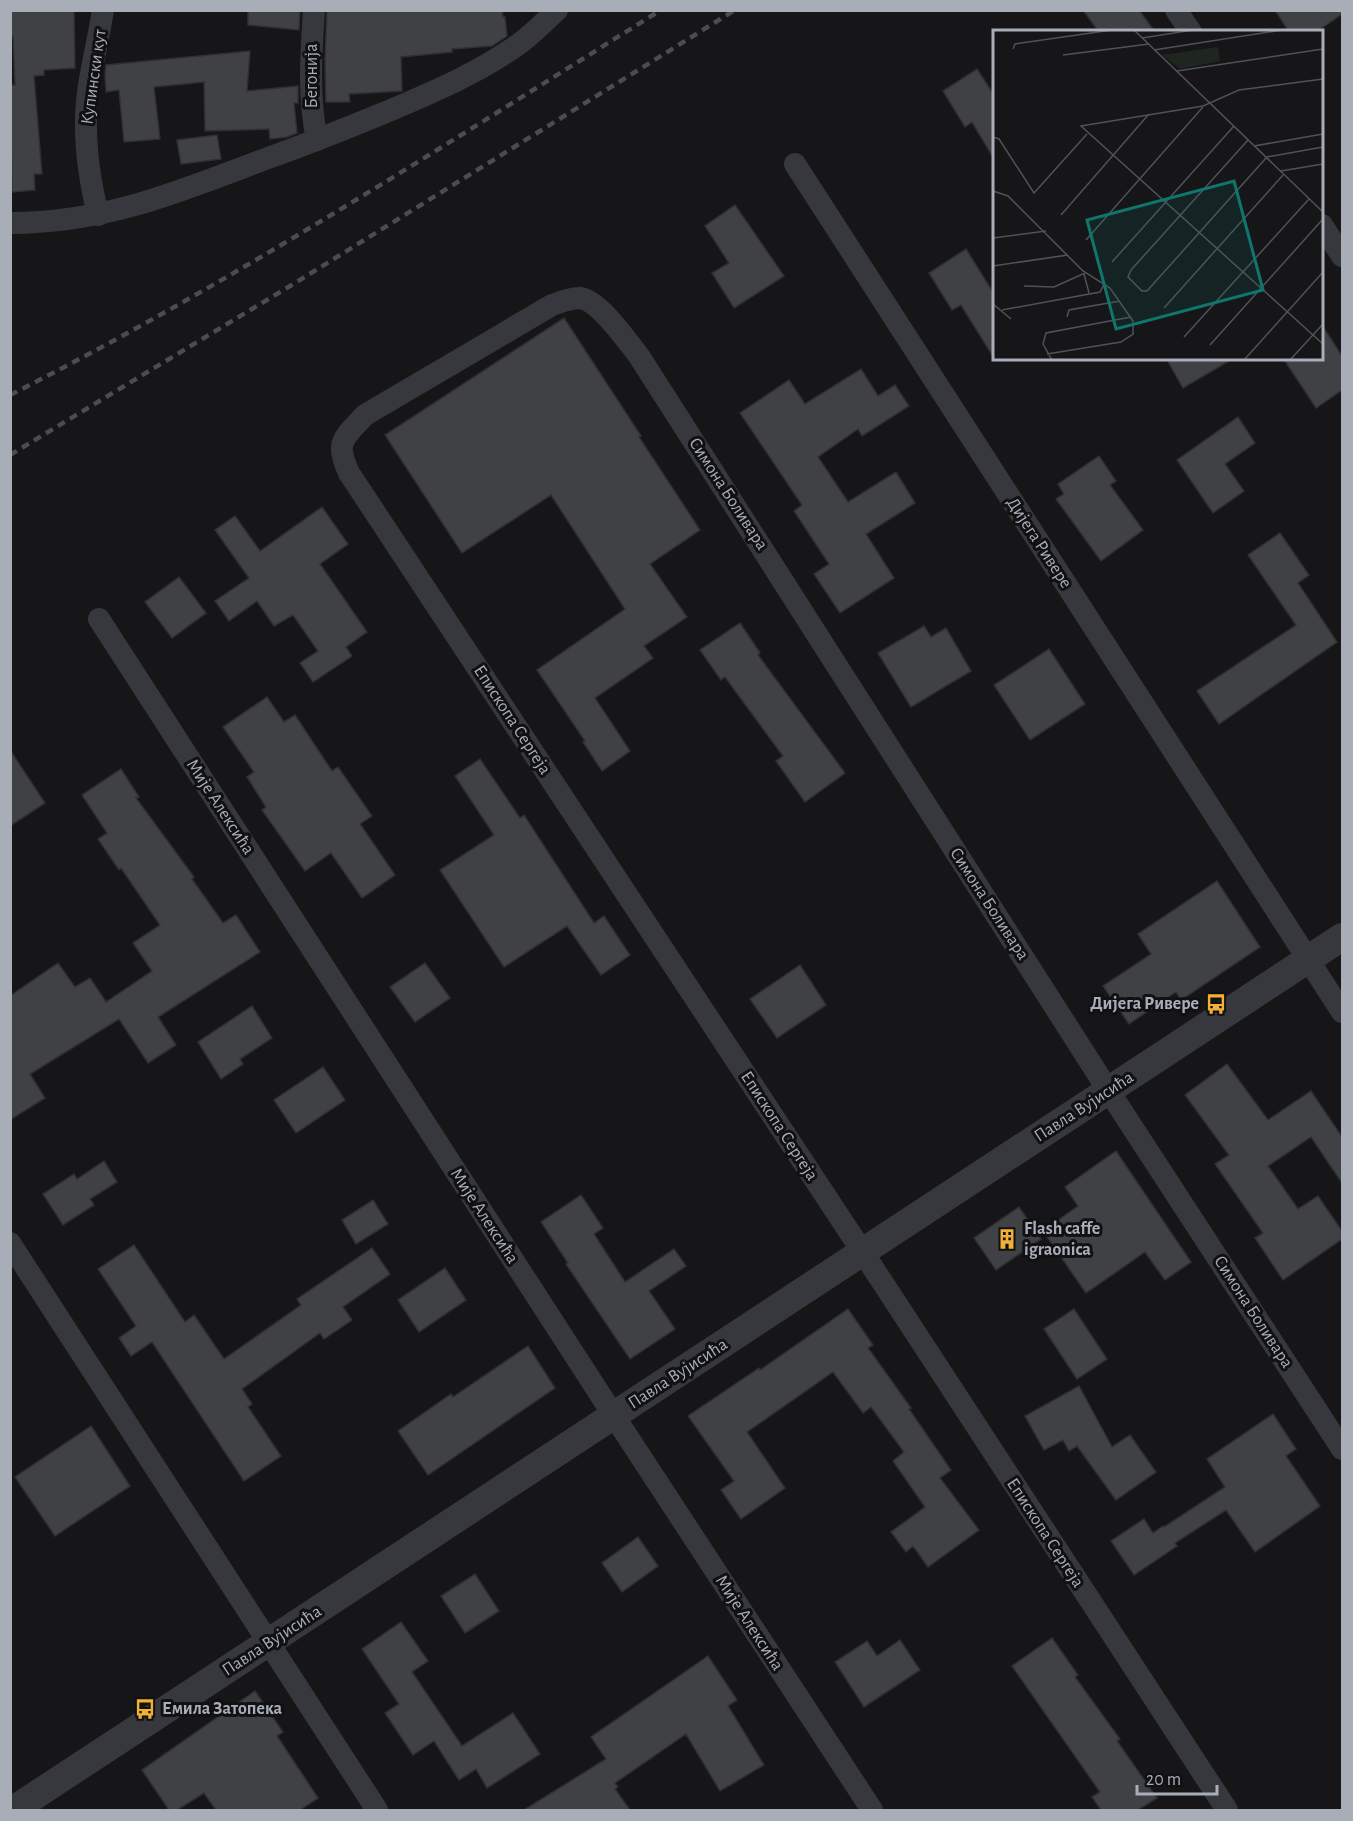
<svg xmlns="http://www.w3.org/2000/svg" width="1353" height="1821" font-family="'Alegreya Sans',sans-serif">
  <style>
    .building { fill: #404145; stroke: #303034; stroke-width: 1.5 }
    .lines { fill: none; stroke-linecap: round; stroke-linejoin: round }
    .minor { stroke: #37383d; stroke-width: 22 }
    .tertiary { stroke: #37383d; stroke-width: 28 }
    .rail { stroke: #4a4c52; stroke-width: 4.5; stroke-dasharray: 8 6; stroke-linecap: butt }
    .labels { text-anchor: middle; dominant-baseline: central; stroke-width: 6; stroke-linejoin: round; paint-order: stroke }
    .street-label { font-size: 18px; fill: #a8adb8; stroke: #111113 }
    .poi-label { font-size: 18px; font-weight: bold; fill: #a8adb8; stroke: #111113; text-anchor: start }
    .inset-road { fill: none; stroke: #505258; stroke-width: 1.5 }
    .view { fill: #0f766e; fill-opacity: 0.15; stroke: #0f766e; stroke-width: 3 }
    .inset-edge { fill: none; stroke: #a8adb8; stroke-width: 3 }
  </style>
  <rect width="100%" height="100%" fill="#161618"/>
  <g class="building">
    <polygon points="10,10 74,10 75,68 44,70 44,75 34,76 42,174 34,174 35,190 12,192 10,85 15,85 13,37 10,36"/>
    <polygon points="248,10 300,10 299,30 248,25"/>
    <polygon points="327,10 502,10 503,17 505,17 507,36 492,46 452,49 452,52 401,57 402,91 349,94 350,102 326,102 325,60"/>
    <polygon points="1083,10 1139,10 1155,32 1099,32"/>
    <polygon points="1275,10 1342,10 1342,14 1316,32 1289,32"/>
    <polygon points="250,51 247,91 298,86 298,103 294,103 297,133 287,137 270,139 269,129 205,131 204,82 154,87 160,139 124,142 119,90 106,92 105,74 106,65"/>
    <polygon points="977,69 994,95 994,159 972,122 965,127 943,91"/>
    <polygon points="217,135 221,159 181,164 177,140"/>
    <polygon points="735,205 784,276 734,308 712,273 729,263 705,226"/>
    <polygon points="966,249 994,294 994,358 961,305 952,310 929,273"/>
    <polygon points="564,318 641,436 639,437 700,530 650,564 687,617 644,646 653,658 595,698 630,751 602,771 583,742 585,741 537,670 625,609 551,495 462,553 385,435"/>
    <polygon points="1322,325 1342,356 1342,390 1316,408 1283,358 1322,358"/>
    <polygon points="1166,358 1234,358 1183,388"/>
    <polygon points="861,369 878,396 895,385 909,406 862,436 858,429 818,457 848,502 896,472 915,503 866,534 894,578 840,613 814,574 829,564 794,511 802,505 740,413 789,380 805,404"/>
    <polygon points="1238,417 1255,443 1225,464 1244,491 1213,513 1177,460"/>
    <polygon points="1099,456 1116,481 1110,485 1143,530 1101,561 1056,499 1064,494 1058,484"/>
    <polygon points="322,507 348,544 320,564 367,632 346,647 352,656 313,682 300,663 318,651 293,615 274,626 257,601 229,621 215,601 249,578 215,530 235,516 260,551"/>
    <polygon points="1280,533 1309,575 1298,583 1337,642 1219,724 1197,691 1296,625 1248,555"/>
    <polygon points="179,577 206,613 172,638 145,602"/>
    <polygon points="740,623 760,653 758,655 845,773 805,802 776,761 783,756 725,677 721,680 700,650"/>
    <polygon points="924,626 931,637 946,628 971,671 911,707 878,653"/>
    <polygon points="1049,649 1085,704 1030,740 994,685"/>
    <polygon points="267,697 284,722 295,715 332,771 338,767 372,816 360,824 395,875 362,898 331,853 305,871 262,810 266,807 247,777 254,772 223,727"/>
    <polygon points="10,750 45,803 10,826"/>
    <polygon points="480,759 520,818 524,815 594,923 604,916 630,955 601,975 567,926 504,967 440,870 494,835 455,776"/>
    <polygon points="121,769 139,797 136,798 194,877 192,879 223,923 236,915 260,952 158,1017 176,1045 148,1063 119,1019 30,1074 45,1098 10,1120 10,996 58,963 75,987 90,978 106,1002 152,971 133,943 160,925 121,868 119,870 98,839 107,833 82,795"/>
    <polygon points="1217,881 1260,947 1181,1000 1176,992 1129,1024 1103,986 1151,954 1138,934"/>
    <polygon points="425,963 450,998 415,1022 390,987"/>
    <polygon points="800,965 826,1005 777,1038 750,999"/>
    <polygon points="252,1006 272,1038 240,1059 243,1064 221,1079 198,1042"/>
    <polygon points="1227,1064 1268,1120 1311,1091 1342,1137 1342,1183 1311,1137 1268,1166 1298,1209 1318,1196 1342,1231 1342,1239 1283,1280 1255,1238 1263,1233 1215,1164 1229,1155 1185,1095"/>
    <polygon points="323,1067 345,1100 296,1133 274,1100"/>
    <polygon points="1116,1151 1191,1262 1165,1280 1145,1252 1086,1293 1043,1231 1078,1206 1065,1187"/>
    <polygon points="104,1161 117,1182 90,1199 94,1205 63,1225 43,1194 74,1174 77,1179"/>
    <polygon points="581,1195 603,1228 594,1234 625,1282 674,1249 686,1266 649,1291 675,1329 630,1359 566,1264 568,1263 541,1222"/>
    <polygon points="373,1200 388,1224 356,1244 342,1220"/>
    <polygon points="1019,1207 1041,1239 996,1270 974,1238"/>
    <polygon points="134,1245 185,1322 194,1315 224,1359 301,1305 297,1299 372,1248 390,1274 343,1307 352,1320 324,1339 320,1333 242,1389 252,1404 248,1407 281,1456 244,1481 152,1342 131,1356 119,1338 136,1326 98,1269"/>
    <polygon points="445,1268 466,1300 419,1332 398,1300"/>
    <polygon points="848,1309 873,1345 868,1348 911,1408 909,1409 951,1470 940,1478 979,1530 928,1567 913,1546 906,1552 891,1532 925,1507 893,1461 904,1452 871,1407 863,1413 833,1372 747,1432 785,1488 741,1519 721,1490 734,1481 688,1416 759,1368 760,1370"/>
    <polygon points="1074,1309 1107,1359 1077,1379 1044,1329"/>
    <polygon points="528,1346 555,1388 428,1475 398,1431 451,1394 453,1397"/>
    <polygon points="1079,1386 1112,1447 1130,1435 1156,1472 1116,1500 1077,1446 1069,1451 1063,1440 1044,1450 1025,1416"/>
    <polygon points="1273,1414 1296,1449 1286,1456 1320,1506 1255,1552 1226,1510 1175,1543 1177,1546 1134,1575 1111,1541 1144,1519 1153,1533 1163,1526 1164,1527 1225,1487 1207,1459"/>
    <polygon points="91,1426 130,1486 55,1536 15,1477"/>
    <polygon points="638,1537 658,1566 622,1592 602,1563"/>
    <polygon points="475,1574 499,1611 465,1633 441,1596"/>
    <polygon points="401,1622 428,1661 412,1672 462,1746 513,1713 540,1754 487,1788 476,1769 459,1780 434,1741 413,1755 385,1713 399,1704 362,1649"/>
    <polygon points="1052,1638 1078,1675 1075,1677 1120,1739 1117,1741 1157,1798 1138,1810 1101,1810 1092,1797 1100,1792 1012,1666"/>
    <polygon points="900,1640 920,1670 864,1707 835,1662 867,1641 877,1656"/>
    <polygon points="708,1656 737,1700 728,1706 764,1765 720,1791 686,1734 615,1783 618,1787 615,1789 630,1810 524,1810 606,1759 591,1737"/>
    <polygon points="255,1691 283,1732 277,1736 318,1798 300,1810 216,1810 204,1793 177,1810 169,1810 142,1770"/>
  </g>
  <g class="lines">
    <g class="minor">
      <path d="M 314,10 C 311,54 308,97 317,140"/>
      <polyline points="1176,10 1191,32"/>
      <polyline points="795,164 1342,1012"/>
      <path d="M 98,215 C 91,186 86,156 86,126 C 85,88 97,49 103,10"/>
      <path d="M 10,223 C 107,223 180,191 268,158 C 310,143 350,127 391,110 C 433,92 478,73 516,46 C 531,36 544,22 557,10"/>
      <polyline points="1322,225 1342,256"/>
      <polyline points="99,619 603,1399 872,1810"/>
      <polyline points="10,1243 377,1810"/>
      <path d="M 1227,1810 L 883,1283 L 349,473 C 334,441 344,438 365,415 L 552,305 C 561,302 570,298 580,298 C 599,300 627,341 639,356 L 1099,1076 L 1342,1449"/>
    </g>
    <polyline class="tertiary" points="13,1810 1342,937"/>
    <g class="rail">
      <path d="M 10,395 C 236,281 447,143 661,10"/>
      <polyline points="10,455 295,283 735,10"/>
    </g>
  </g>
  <defs>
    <g id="bus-bare" transform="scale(1.62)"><path d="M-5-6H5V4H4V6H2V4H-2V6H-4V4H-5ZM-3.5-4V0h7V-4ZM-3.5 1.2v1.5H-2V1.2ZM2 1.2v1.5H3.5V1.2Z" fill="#f2b134" stroke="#111113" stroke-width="2.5" paint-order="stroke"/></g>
    <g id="building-bare" transform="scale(1.62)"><path d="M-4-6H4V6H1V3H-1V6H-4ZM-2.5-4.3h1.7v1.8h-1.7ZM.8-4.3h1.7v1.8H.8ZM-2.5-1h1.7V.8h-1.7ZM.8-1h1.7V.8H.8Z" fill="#f2b134" stroke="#111113" stroke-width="2.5" paint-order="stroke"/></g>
  </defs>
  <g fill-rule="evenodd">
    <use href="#bus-bare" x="1216" y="1004"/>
    <use href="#building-bare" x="1007" y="1239"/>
    <use href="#bus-bare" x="145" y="1709"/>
  </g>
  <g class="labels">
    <g class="street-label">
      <text transform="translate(312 76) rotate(-90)">Бегонија</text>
      <text transform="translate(94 77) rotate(-82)">Купински кут</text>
      <text transform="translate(728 494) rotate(57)">Симона Боливара</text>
      <text transform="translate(1039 543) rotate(57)">Дијега Ривере</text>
      <text transform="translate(512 720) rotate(57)">Епископа Сергеја</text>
      <text transform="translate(220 807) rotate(57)">Мије Алексића</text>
      <text transform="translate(989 904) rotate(57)">Симона Боливара</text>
      <text transform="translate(1084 1107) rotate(-33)">Павла Вујисића</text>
      <text transform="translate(779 1126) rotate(57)">Епископа Сергеја</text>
      <text transform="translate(484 1216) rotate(57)">Мије Алексића</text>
      <text transform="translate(1253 1312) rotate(57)">Симона Боливара</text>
      <text transform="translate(678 1374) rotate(-33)">Павла Вујисића</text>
      <text transform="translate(1045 1533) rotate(57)">Епископа Сергеја</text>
      <text transform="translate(749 1623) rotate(57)">Мије Алексића</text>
      <text transform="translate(272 1641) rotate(-33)">Павла Вујисића</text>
    </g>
    <g class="poi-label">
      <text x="1199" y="1004" text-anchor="end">Дијега Ривере</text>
      <text x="1024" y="1229">Flash caffe<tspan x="1024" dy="21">igraonica</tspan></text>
      <text x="162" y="1709">Емила Затопека</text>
    </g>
  </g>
  <g transform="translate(993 30)">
    <rect width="330" height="330" fill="#161618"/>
    <path d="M 225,17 L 227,31 L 187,39 L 169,25 Z" fill="#1e261f"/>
    <path class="inset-road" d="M 141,0 L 330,182M 149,8 L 200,0M 20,19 L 22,14 L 119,0M 161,20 L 289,0M 70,25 L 156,14M 184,41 L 330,19M 330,49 L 246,60 L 210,76 L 88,96 L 330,314M 0,107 L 6,109 L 41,163 L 94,104M 255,110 L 138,240 L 135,247 L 149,261 L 154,261 L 274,127 L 330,117M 261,116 L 330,104M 288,141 L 330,134M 0,161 L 15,166 L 90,241 L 117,258 L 140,291 L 140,304 L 128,312 L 54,324M 68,185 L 156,84M 0,208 L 53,201M 93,210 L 210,77M 119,232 L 241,96M 0,236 L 75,225M 91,244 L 96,263M 31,256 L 61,257 L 92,243M 0,274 L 18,289M 171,278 L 290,145M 9,280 L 107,262 L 111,254M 74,287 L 76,280 L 127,271M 191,307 L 316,169M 217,315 L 330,189M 59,330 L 50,314 L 53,303 L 138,287M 251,330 L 330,242M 297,330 L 330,294"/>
    <path class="view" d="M 241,151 L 270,260 L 123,299 L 94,190 Z"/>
    <rect width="330" height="330" class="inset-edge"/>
  </g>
  <rect width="1353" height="1821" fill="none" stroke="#a8adb8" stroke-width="24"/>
  <path d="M1137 1785v9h80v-9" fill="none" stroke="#a8adb8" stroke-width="3"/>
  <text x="1146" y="1785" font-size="18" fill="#a8adb8" stroke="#111113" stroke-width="4.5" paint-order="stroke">20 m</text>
</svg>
